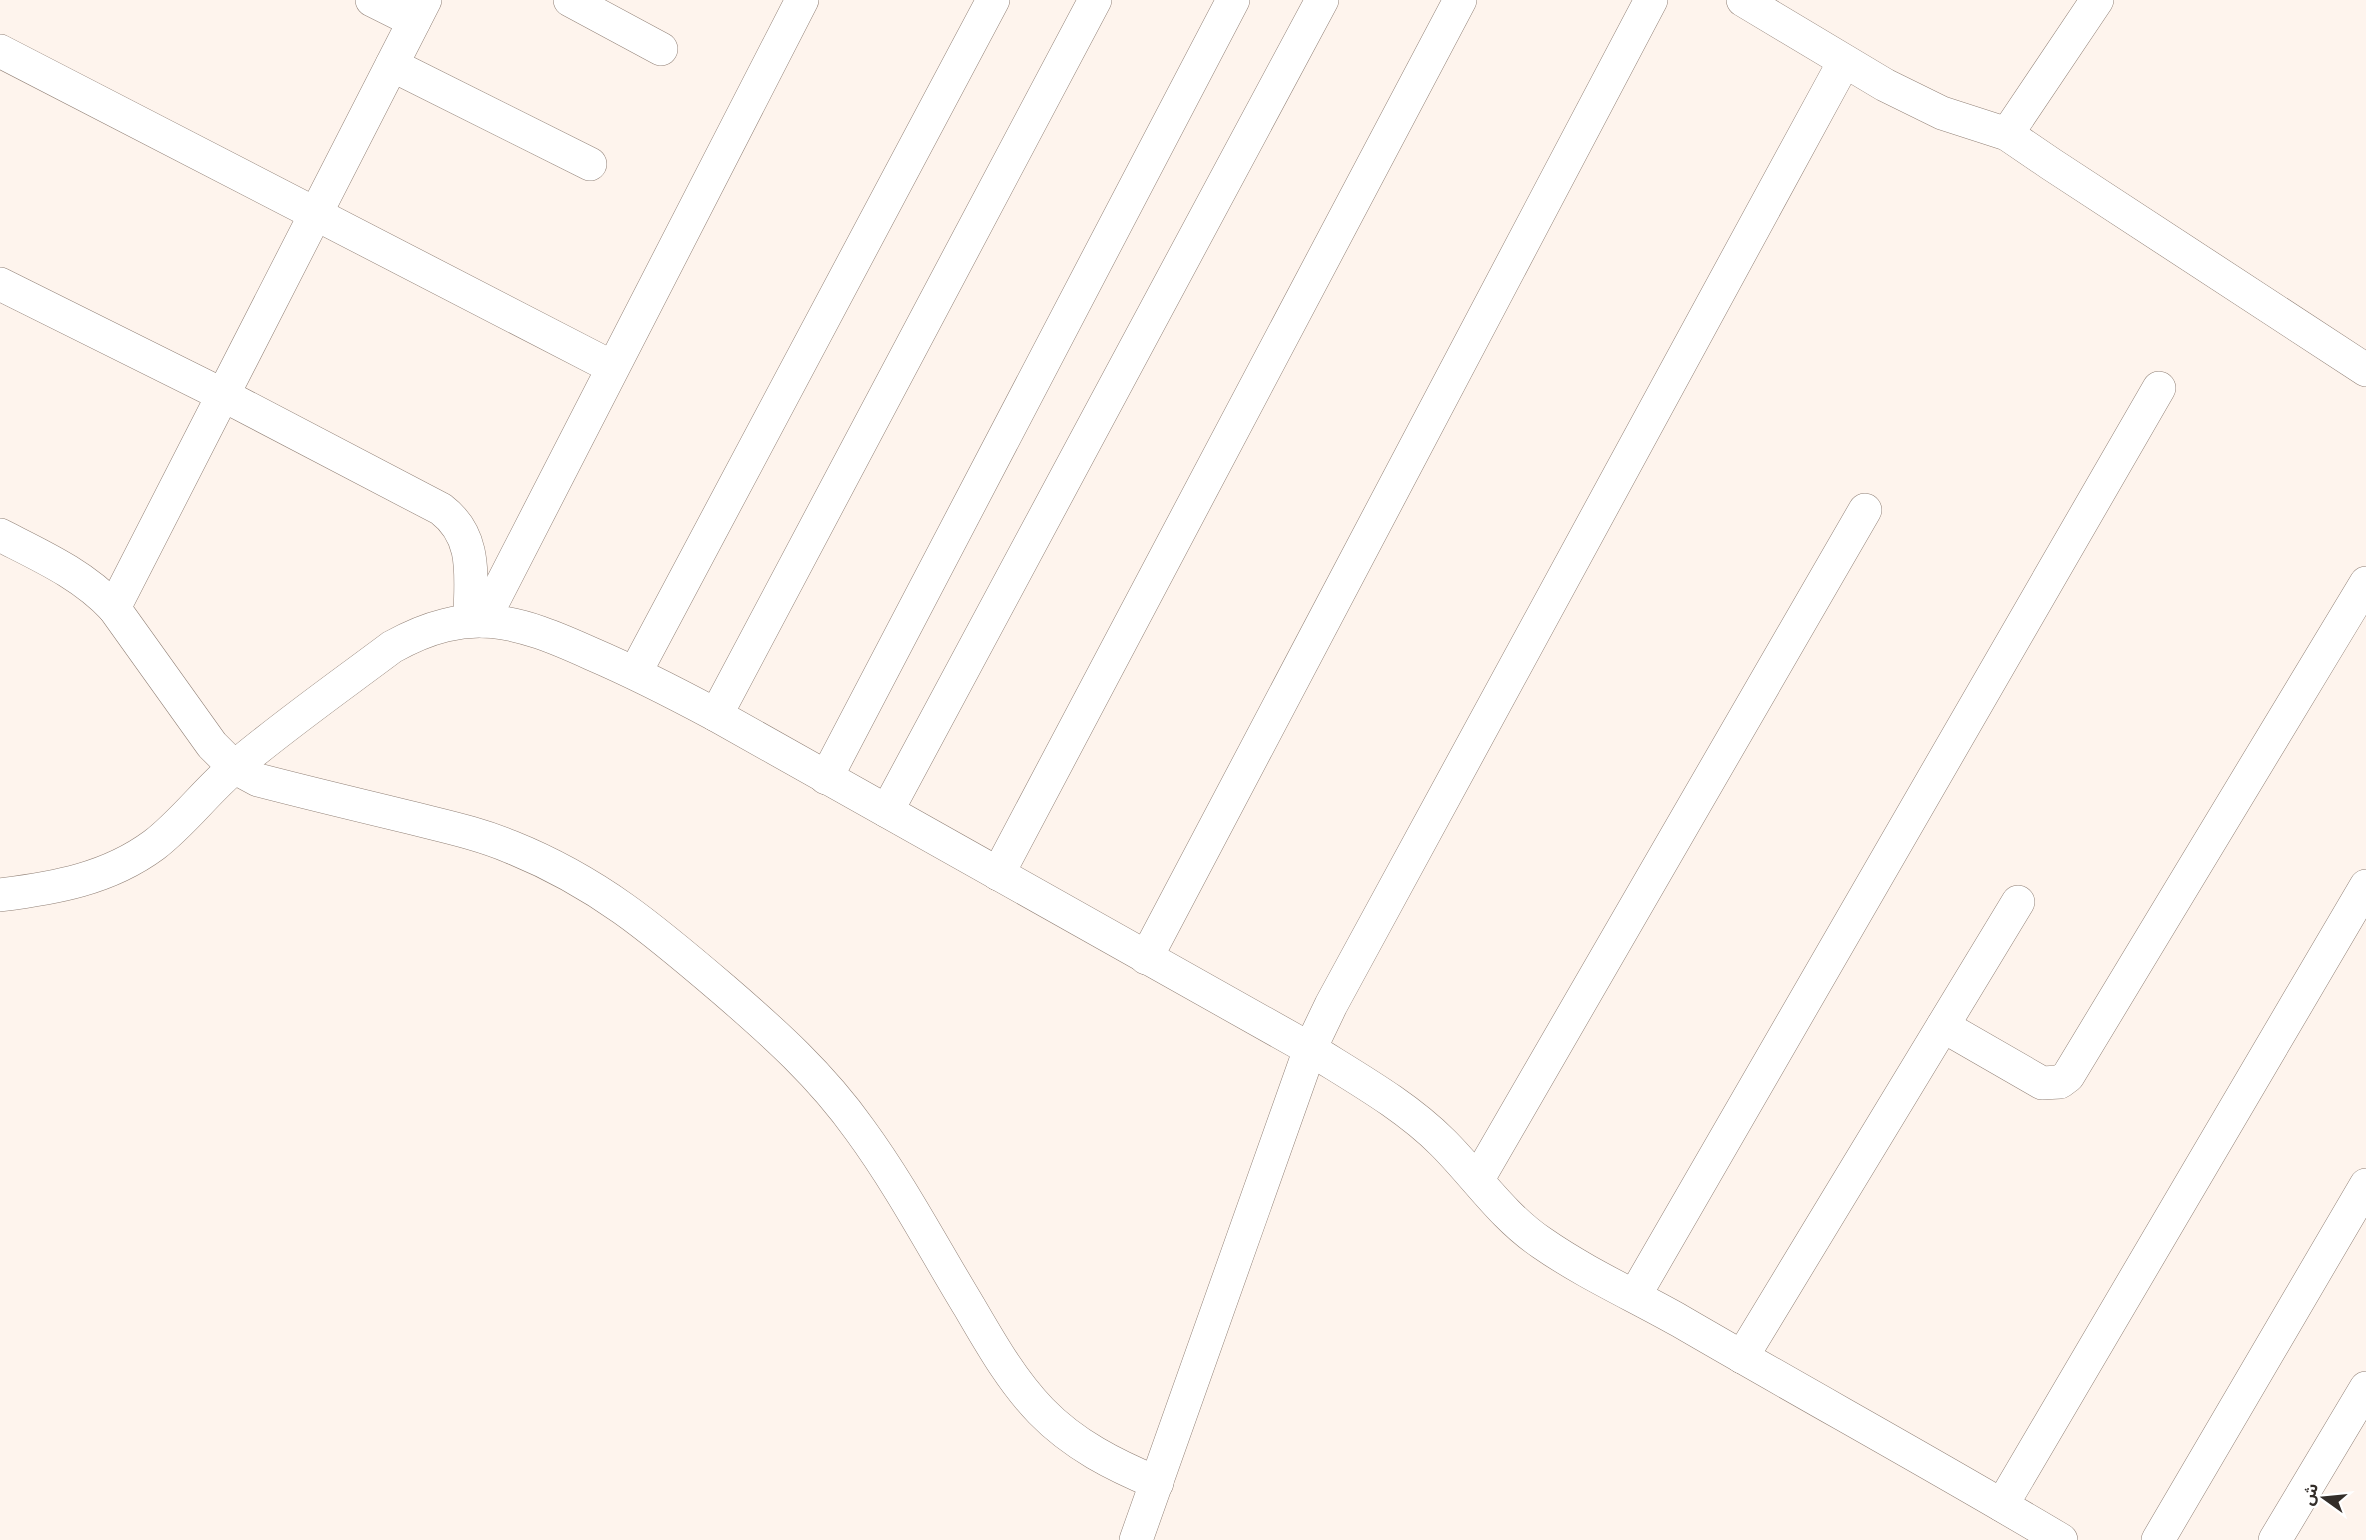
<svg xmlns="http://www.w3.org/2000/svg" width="2366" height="1540" font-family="Quicksand,'Noto Sans Arabic',sans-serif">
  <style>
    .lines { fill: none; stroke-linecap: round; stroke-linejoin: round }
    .minor-casing { stroke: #928278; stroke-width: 34 }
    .minor { stroke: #fff; stroke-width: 33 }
  </style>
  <rect width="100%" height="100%" fill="#fef4ed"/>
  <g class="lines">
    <g class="minor-casing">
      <g id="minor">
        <polyline points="372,0 414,21"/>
        <polyline points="570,0 661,49"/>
        <polyline points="1743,0 1885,85 1942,113 2007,134 2051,164 2366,370"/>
        <polyline points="0,51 612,367"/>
        <polyline points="392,65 590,164"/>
        <polyline points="2007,134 2097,0"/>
        <path d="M 0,284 L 223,395 L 441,509 C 479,538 470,579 470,621"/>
        <path d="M 0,535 C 41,556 82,574 114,608 L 212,745 L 234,767 L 258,780 C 308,793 358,805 408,817 C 443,826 478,833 511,847 C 598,882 654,930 723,989 C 774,1033 821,1075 860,1130 C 901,1186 934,1249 970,1308 C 991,1344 1012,1381 1041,1411 C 1074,1445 1114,1465 1157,1483"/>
        <polyline points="114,608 425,0"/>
        <polyline points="483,621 802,0"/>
        <polyline points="635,673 993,0"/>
        <polyline points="716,715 1095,0"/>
        <polyline points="826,778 1233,0"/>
        <polyline points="887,811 1322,0"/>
        <polyline points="998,874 1460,0"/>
        <path d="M 0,895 C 55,888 108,879 154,845 C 184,822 207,790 236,766 C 286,724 340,686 392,647 C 469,604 517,620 592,654 C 634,672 675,693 716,715 L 1310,1049 C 1356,1078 1405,1105 1443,1143 C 1476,1176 1503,1217 1542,1243 C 1585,1273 1634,1295 1680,1321 C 1807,1395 1935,1465 2061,1540"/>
        <polyline points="1146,958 1651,0"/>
        <polyline points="1943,1026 2042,1083 2060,1082 2068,1076 2366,583"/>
        <polyline points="1478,1179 1865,510"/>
        <polyline points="1635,1295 2159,388"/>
        <polyline points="1742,1357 2018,902"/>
        <polyline points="2002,1505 2366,886"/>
        <polyline points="1136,1540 1310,1049 1331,1005 1844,62"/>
        <polyline points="2158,1540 2366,1185"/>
        <polyline points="2275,1540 2366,1388"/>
      </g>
    </g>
    <use href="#minor" class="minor"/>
  </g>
  <g transform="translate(2324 1498) rotate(285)" stroke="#ffffff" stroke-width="4.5" paint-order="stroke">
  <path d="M0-4.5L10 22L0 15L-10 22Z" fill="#332d29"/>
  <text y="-9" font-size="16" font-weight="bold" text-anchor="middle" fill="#332d29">ش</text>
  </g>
</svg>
